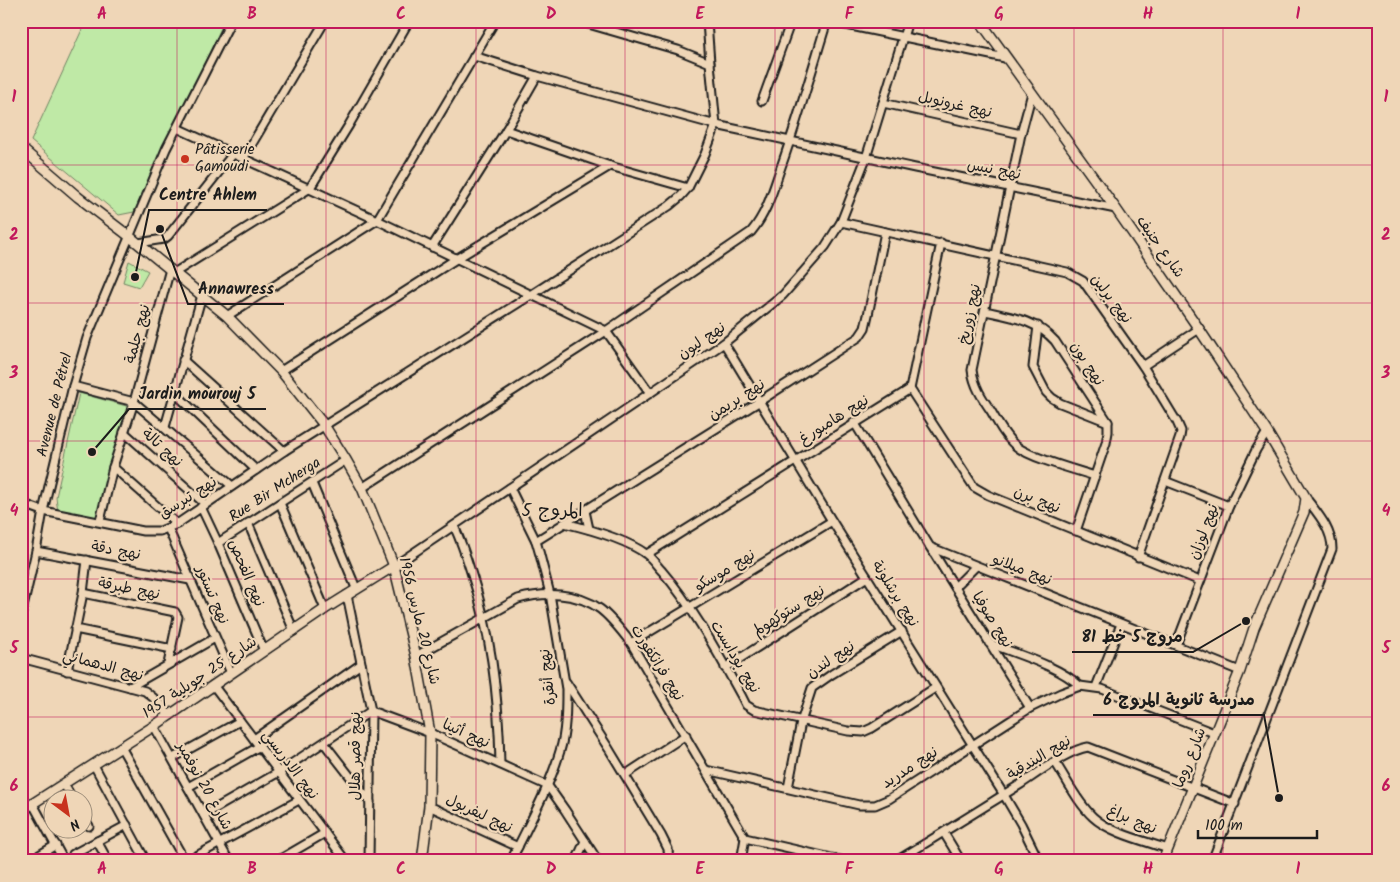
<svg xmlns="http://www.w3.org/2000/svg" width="1400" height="882" font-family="Kalam,'Playpen Sans Arabic',sans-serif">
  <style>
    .green { fill: #bfe9a6; stroke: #6e8261 }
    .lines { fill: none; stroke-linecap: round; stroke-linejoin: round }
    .minor-casing { stroke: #1c1c1c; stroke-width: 11 }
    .tertiary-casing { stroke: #1c1c1c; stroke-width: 12 }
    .minor { stroke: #efd6b7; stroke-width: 7 }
    .tertiary { stroke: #efd6b7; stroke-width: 9 }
    .grid { fill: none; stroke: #c2185b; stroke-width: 1; stroke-opacity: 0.55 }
    .poi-dot { fill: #c8321e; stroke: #efd6b7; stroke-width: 2 }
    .labels { text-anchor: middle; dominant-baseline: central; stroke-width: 4.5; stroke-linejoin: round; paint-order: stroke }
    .street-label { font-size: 15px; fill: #1c1c1c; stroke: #efd6b7 }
    .poi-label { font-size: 15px; fill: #1c1c1c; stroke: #efd6b7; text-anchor: start }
    .quarter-label { font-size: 18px; fill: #1c1c1c; stroke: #efd6b7 }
    .leader { fill: none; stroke: #1c1c1c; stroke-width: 2 }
    .callout-dot { fill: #1c1c1c; stroke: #efd6b7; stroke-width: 2 }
    .callout-label { font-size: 16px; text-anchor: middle; font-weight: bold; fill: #1c1c1c; stroke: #efd6b7; stroke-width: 4.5; stroke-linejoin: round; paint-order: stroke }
    .neatline { fill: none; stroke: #c2185b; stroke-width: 2 }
    .grid-label { font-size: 16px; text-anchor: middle; font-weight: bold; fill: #c2185b }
  </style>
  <rect width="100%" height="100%" fill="#efd6b7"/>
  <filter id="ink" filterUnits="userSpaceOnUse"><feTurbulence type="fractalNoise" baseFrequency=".02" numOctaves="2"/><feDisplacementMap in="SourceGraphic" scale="10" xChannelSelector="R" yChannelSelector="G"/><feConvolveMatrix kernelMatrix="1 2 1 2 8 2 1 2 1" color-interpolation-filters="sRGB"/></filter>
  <g filter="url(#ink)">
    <g class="green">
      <polygon points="86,21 222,21 222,26 134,212 119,215 31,141"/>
      <polygon points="129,261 148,271 139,287 123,282"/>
      <polygon points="79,393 130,407 97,520 58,513 56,497"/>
    </g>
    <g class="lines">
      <g class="minor-casing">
        <g id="minor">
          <polyline points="707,21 710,63"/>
          <polyline points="827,21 1005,58"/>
          <polyline points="474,56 537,76 716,125 915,168 1116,209"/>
          <path d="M 1032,93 L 1021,134 L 972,370 C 974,386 982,398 991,411 C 998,423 1005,437 1016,446 C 1030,458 1076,470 1095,476"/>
          <polyline points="762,101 791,21"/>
          <polyline points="883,103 1021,134"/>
          <polyline points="177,128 377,220 606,331 650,393"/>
          <polyline points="506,130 610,166 688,188"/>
          <polyline points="243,159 325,21"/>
          <polyline points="841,222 1067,272 1083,281 1143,366 1177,422 1181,431 1180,437 1138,557"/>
          <polyline points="138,243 164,239 168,236 233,154"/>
          <polyline points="432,247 506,130 537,76"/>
          <polyline points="174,273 310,188 349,125 409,21"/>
          <path d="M 985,311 C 1012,317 1036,320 1055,341 L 1108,422 L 1108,432 L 1106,443 L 1076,531"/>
          <polyline points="227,316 377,220 495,21"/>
          <polyline points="1038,326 1033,367 1046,392 1052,398 1060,403 1108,422"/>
          <polyline points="724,343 832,521 1004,795 1021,824 1039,861"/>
          <polyline points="183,360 284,451"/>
          <polyline points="1143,366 1199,329"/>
          <polyline points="281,371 456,259 610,166"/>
          <polyline points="73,386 134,402 232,486"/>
          <polyline points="910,389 974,487 988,495 1200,581"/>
          <polyline points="174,392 256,470"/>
          <polyline points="854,422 930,547 1240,671"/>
          <polyline points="165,427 202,295"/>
          <polyline points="124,432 205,504"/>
          <polyline points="113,467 177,524"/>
          <polyline points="1165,481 1229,506"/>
          <polyline points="312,483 356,588"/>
          <path d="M 362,488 L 606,331 L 751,232 C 767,213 773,190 781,167 C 798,119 812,70 827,21"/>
          <path d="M 510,488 L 536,541 L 540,555 L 550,594 L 566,689 C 566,709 566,732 560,751 C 549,789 528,825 511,861"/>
          <polyline points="21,503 43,511 143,531 160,531 177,524 284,451 531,295 669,206 681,196 688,188 705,154 716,125 710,63 678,50 578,21"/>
          <polyline points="280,503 325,609"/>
          <polyline points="201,507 218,543 264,651"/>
          <polyline points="585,511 589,529"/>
          <polyline points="100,521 113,467 134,402 170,269"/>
          <polyline points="248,523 294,631"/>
          <path d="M 564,523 C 589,529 626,539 646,554 C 652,558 657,566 662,571 C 694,608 718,654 742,697 L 746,705 L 754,710 L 848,731 L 863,732 L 872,728 L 935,688"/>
          <path d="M 454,526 C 461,541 466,556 471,572 C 492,635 499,698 500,764"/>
          <polyline points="168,528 231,673"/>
          <polyline points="536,541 760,401 859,337 865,328 868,315 885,232"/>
          <polyline points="218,543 346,460"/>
          <polyline points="930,547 1030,708"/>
          <polyline points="36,551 190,580"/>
          <polyline points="647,554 910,389 941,243"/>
          <polyline points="394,566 724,343 783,295 825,247 841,222 866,158 908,21"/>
          <polyline points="955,587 976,566"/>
          <polyline points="83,593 175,612 178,617 168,664"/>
          <polyline points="347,595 371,711 369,861"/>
          <polyline points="21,616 36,551 43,511 73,386 87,338 166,149 231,21"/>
          <polyline points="75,629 172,649"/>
          <polyline points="631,643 832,521"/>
          <path d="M 989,643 C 1018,655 1057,665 1080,686"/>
          <polyline points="1176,645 1229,506 1256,450 1267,432"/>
          <path d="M 416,656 L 518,599 C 544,592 577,592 600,609 C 612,618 622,632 631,643 L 745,838 L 741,861"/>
          <polyline points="21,658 145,691 161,704 169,716"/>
          <polyline points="725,668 867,577"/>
          <polyline points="67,671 83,593 87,560"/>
          <polyline points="566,682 609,749 661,835 668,849 669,861"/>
          <polyline points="213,685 346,861"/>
          <polyline points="130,687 215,638"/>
          <polyline points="1096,687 1121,624"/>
          <polyline points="154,726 229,861"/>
          <polyline points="254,739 361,664"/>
          <polyline points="324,743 370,802"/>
          <polyline points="121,747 185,861"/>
          <polyline points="173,758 240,721"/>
          <path d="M 1055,762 C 1067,780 1077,802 1093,817 C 1110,833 1145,841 1168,849"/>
          <polyline points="94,765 146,861"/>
          <polyline points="706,770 859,805 875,805 889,799 1030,708 1061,693 1080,686 1102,689 1214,733"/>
          <polyline points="625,775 686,735"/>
          <polyline points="64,784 73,800"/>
          <polyline points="188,787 260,746"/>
          <polyline points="788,788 801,722 812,688 832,674 902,631"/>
          <polyline points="33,804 64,861"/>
          <polyline points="429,806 518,847"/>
          <polyline points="82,815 89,826"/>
          <polyline points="204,815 279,772 371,711 430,733 548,786 565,810 598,861"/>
          <polyline points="944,833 961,861"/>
          <polyline points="745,838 845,861"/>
          <polyline points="97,841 108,861"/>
          <polyline points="73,854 127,825"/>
          <polyline points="29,861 56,845"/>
          <polyline points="187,861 299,800"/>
          <polyline points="277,861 325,833"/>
          <polyline points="576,861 585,841"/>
          <path d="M 896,861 C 938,836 979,810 1021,784 C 1038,773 1068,750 1088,747 L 1235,804"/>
          <path d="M 1212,861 L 1332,549 C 1332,529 1317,513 1306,498"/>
        </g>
      </g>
      <g class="tertiary-casing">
        <g id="tertiary">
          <polyline points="980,21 1116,209 1199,329 1267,432 1306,498 1304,512 1254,628 1240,671 1163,861"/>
          <polyline points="21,148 78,197 129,236 227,316 281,371 324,425 346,460 362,488 394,566 416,656 430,733 429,806 422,861"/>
          <polyline points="21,811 154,726 325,609 394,566"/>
        </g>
      </g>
      <use href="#minor" class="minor"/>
      <use href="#tertiary" class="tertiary"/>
    </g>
  </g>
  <path class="grid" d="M 177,21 L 177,861M 326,21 L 326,861M 476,21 L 476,861M 625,21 L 625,861M 775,21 L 775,861M 924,21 L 924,861M 1074,21 L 1074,861M 1223,21 L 1223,861M 21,165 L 1379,165M 21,303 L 1379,303M 21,441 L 1379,441M 21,579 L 1379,579M 21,717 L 1379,717"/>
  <circle class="poi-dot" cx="185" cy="159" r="5"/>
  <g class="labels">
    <g class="street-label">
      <text transform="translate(955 105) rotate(13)">نهج غرونوبل</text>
      <text transform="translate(994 170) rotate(11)">نهج نيس</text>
      <text transform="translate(1160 247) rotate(55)">شارع جنيف</text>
      <text transform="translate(1111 299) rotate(53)">نهج برلين</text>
      <text transform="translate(970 314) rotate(-78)">نهج زوريخ</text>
      <text transform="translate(138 334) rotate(-75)">نهج جلمة</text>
      <text transform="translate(702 341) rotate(-34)">نهج ليون</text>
      <text transform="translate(1087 364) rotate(57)">نهج بون</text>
      <text transform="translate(737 400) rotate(-32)">نهج بريمن</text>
      <text transform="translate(55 405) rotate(-76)">Avenue de Pétrel</text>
      <text transform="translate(834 420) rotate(-32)">نهج هامبورغ</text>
      <text transform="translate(162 448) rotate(42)">نهج تالة</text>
      <text transform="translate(275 490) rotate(-33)">Rue Bir Mcherga</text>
      <text transform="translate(188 498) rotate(-32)">نهج تبرسق</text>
      <text transform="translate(1037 500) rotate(22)">نهج برن</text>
      <text transform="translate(1204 532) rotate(-69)">نهج لوزان</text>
      <text transform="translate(116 551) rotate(10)">نهج دقة</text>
      <text transform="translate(1022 570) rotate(21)">نهج ميلانو</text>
      <text transform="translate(725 571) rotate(-31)">نهج موسكو</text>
      <text transform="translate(246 573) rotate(67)">نهج الفحص</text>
      <text transform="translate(129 589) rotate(11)">نهج طبرقة</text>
      <text transform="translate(895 594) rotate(58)">نهج برشلونة</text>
      <text transform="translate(212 595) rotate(67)">نهج تستور</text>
      <text transform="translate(789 611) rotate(-32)">نهج ستوكهولم</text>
      <text transform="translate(992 620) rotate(58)">نهج صوفيا</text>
      <text transform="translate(419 621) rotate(76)">شارع 20 مارس 1956</text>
      <text transform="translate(735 657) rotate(59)">نهج بودابست</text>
      <text transform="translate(831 660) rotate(-34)">نهج لندن</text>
      <text transform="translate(657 663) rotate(58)">نهج فرانكفورت</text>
      <text transform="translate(103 666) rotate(15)">نهج الدهماني</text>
      <text transform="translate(548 677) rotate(-96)">نهج أنقرة</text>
      <text transform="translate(200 678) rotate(-34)">شارع 25 جويلية 1957</text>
      <text transform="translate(466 734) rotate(24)">نهج أثينا</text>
      <text transform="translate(356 756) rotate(-90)">نهج قصر هلال</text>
      <text transform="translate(1039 758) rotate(-31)">نهج البندقية</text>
      <text transform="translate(1190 758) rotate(-68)">شارع روما</text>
      <text transform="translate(290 765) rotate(53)">نهج الادريسي</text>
      <text transform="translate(910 768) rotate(-33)">نهج مدريد</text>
      <text transform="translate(204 786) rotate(61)">شارع 20 نوفمبر</text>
      <text transform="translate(479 814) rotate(25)">نهج ليفربول</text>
      <text transform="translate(1132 820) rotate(23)">نهج براغ</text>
    </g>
    <g class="poi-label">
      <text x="195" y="150">Pâtisserie<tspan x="195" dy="17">Gamoudi</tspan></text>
    </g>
    <g class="quarter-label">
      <text x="552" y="511">المروج 5</text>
    </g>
  </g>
  <path class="leader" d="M135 277L149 210H267M160 229L188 304H284M92 452L129 409H266M1246 621L1193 652H1072M1279 798L1264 715H1093"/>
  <g class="callout-dot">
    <circle cx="135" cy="277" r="5"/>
    <circle cx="160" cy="229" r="5"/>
    <circle cx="92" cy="452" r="5"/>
    <circle cx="1246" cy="621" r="5"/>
    <circle cx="1279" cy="798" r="5"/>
  </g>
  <g class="callout-label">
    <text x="208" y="200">Centre Ahlem</text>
    <text x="236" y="294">Annawress</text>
    <text x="197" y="399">Jardin mourouj 5</text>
    <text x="1132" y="642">مروج 5 خط 81</text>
    <text x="1179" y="705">مدرسة ثانوية المروج 6</text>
  </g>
  <rect width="1400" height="882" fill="none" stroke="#efd6b7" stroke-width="55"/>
  <g transform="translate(68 814) rotate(148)"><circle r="24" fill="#efd6b7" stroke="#9b8c79"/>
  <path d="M0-4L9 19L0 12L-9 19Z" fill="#c8321e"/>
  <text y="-8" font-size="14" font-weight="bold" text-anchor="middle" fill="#1c1c1c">N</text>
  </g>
  <path d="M1198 830v8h119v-8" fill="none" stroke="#1c1c1c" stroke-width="2.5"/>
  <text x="1205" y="830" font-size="15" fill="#1c1c1c" stroke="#efd6b7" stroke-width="4" paint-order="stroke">100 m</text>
  <rect x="28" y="28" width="1344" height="826" class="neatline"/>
  <g class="grid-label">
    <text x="102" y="19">A</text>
    <text x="252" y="19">B</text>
    <text x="401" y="19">C</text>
    <text x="551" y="19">D</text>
    <text x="700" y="19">E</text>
    <text x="849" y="19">F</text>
    <text x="999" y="19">G</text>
    <text x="1148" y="19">H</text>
    <text x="1298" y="19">I</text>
    <text x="14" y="102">1</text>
    <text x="1386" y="102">1</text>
    <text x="14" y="240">2</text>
    <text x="1386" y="240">2</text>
    <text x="14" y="378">3</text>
    <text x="1386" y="378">3</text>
    <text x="14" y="516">4</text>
    <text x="1386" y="516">4</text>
    <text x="14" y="653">5</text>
    <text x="1386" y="653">5</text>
    <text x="14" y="791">6</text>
    <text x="1386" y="791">6</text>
    <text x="102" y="874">A</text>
    <text x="252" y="874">B</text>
    <text x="401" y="874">C</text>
    <text x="551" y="874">D</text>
    <text x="700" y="874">E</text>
    <text x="849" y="874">F</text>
    <text x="999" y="874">G</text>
    <text x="1148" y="874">H</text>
    <text x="1298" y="874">I</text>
  </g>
</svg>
